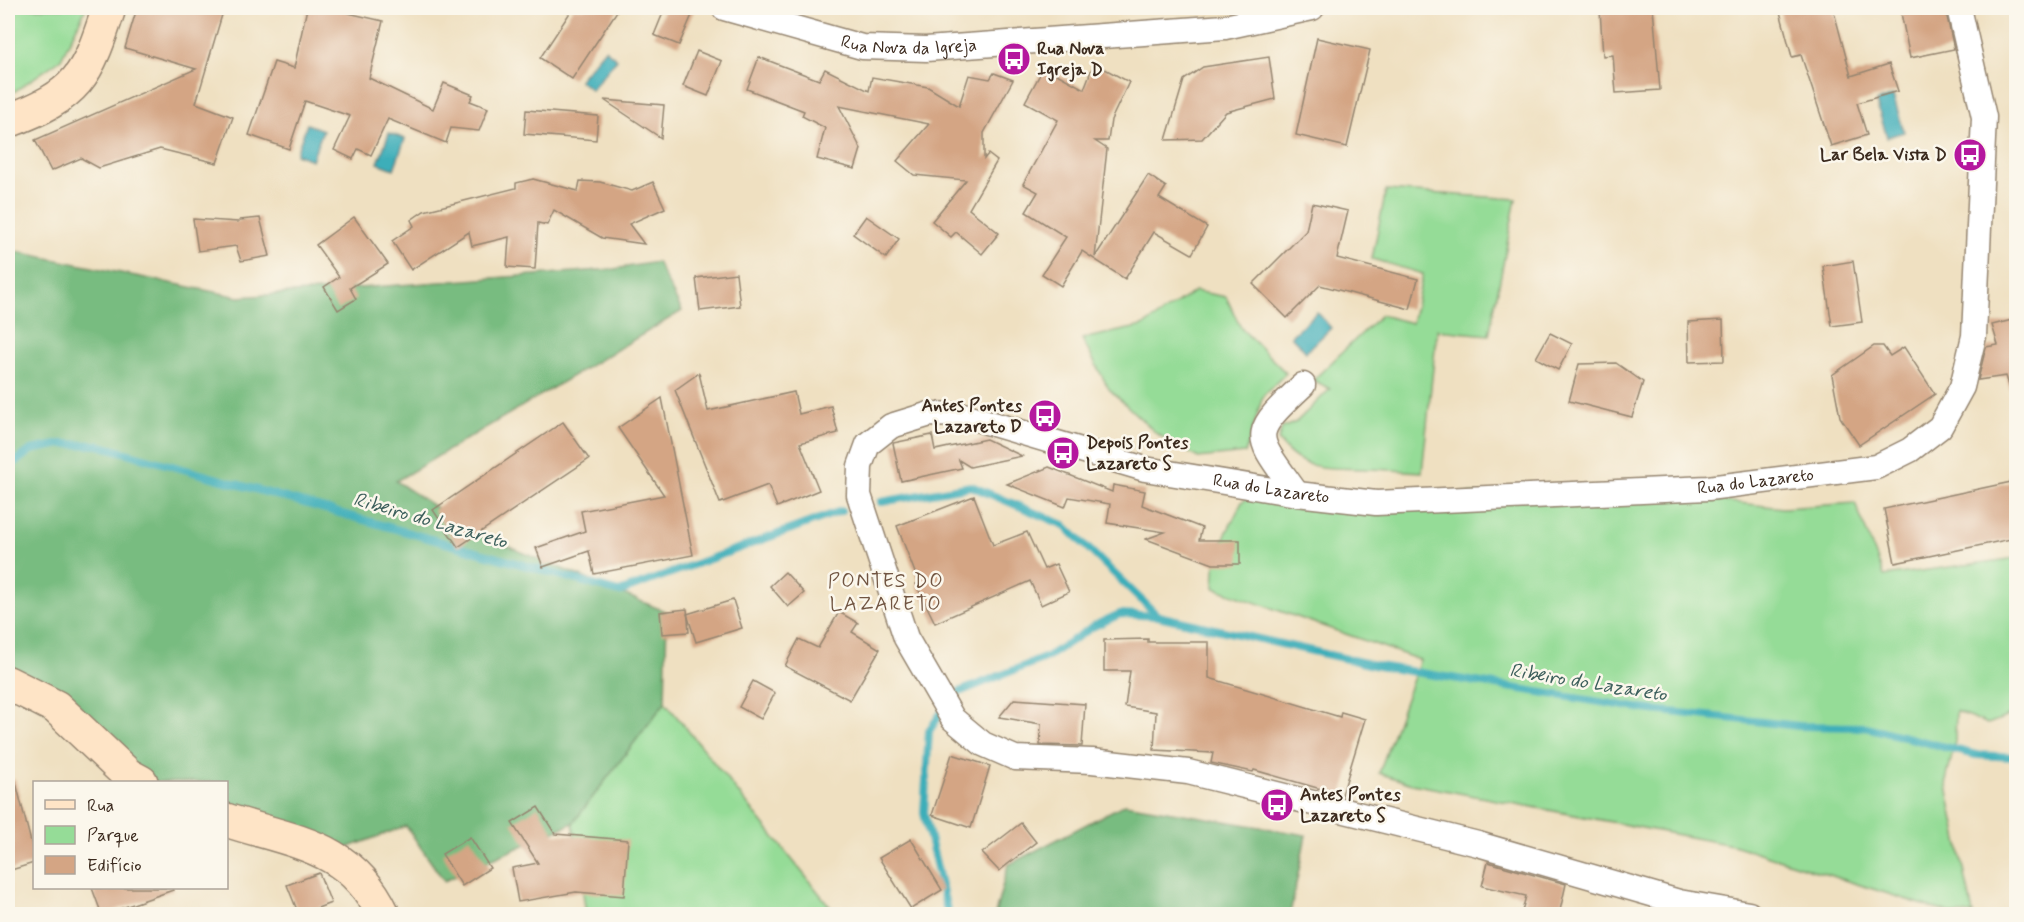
<svg xmlns="http://www.w3.org/2000/svg" width="2024" height="922" font-family="Mynerve,sans-serif">
  <style>
    .green { fill: #95dc97; stroke: #68835a; stroke-width: 1.5 }
    .forest { fill: #78bc80; stroke: #5a734f; stroke-width: 1.5 }
    .water { fill: #3eaeb9; stroke: #3c6c6c; stroke-width: 1.5 }
    .lines { fill: none; stroke-linecap: round; stroke-linejoin: round }
    .stream { stroke: #3eaeb9; stroke-width: 8 }
    .building { fill: #d4a584 }
    .street-casing { stroke: #958570; stroke-width: 27 }
    .secondary-casing { stroke: #958570; stroke-width: 36 }
    .street { stroke: #fff; stroke-width: 24 }
    .secondary { stroke: #fee4c6; stroke-width: 33 }
    .labels { text-anchor: middle; dominant-baseline: central; stroke-width: 5; stroke-linejoin: round; paint-order: stroke }
    .street-label { font-size: 18px; fill: #3b2a1e; stroke: #fbf7ec }
    .poi-label { font-size: 18px; font-weight: bold; fill: #3b2a1e; stroke: #fbf7ec; text-anchor: start }
    .water-label { font-size: 20px; font-style: italic; fill: #3c5f5c; stroke: #fbf7ec }
    .neighbourhood-label { font-size: 20px; letter-spacing: 1.5px; fill: #715542; stroke: #fbf7ec }
  </style>
  <rect width="100%" height="100%" fill="#fbf7ec"/>
  <filter id="ink" filterUnits="userSpaceOnUse"><feTurbulence type="fractalNoise" baseFrequency=".0167" numOctaves="2"/><feDisplacementMap in="SourceGraphic" scale="12" xChannelSelector="R" yChannelSelector="G"/><feConvolveMatrix kernelMatrix="1 2 1 2 8 2 1 2 1" color-interpolation-filters="sRGB"/></filter>
  <filter id="wash" filterUnits="userSpaceOnUse"><feTurbulence type="fractalNoise" baseFrequency=".008" numOctaves="4" result="noise"/><feDisplacementMap in="SourceGraphic" scale="24" xChannelSelector="R" yChannelSelector="G"/><feGaussianBlur stdDeviation="1.35" result="paint"/><feColorMatrix in="noise" values="0 0 0 0 0 0 0 0 0 0 0 0 0 0 0 0 0 1.4 0 .05"/><feComposite in="paint" operator="in"/></filter>
  <g filter="url(#wash)">
    <rect width="100%" height="100%" fill="#efe0c1"/>
    <g class="green">
      <polygon points="8,8 86,8 61,59 8,96"/>
      <path d="M 1386,190 L 1516,199 L 1489,335 L 1437,330 L 1422,472 C 1403,471 1385,469 1366,469 C 1330,467 1302,474 1278,440 L 1282,428 L 1296,422 L 1330,389 L 1313,380 L 1381,315 L 1412,323 L 1423,274 L 1372,259 Z"/>
      <polygon points="1195,291 1226,297 1241,328 1286,373 1263,396 1245,453 1198,458 1157,434 1109,389 1082,339 1143,326"/>
      <polygon points="1261,489 1704,499 1783,508 1855,503 1884,576 2016,558 2016,713 1988,724 1956,711 1955,742 1946,781 1973,914 1952,914 1737,846 1412,784 1379,773 1420,660 1214,588 1216,554 1242,502"/>
      <polygon points="665,702 836,914 586,914 573,823"/>
    </g>
    <g class="forest">
      <polygon points="8,250 239,297 614,269 657,262 682,311 396,481 473,532 667,612 665,702 573,823 444,881 406,826 331,854 227,820 226,782 141,782 8,683"/>
      <polygon points="1125,804 1306,835 1290,914 995,914 1008,865"/>
    </g>
    <g class="water">
      <polygon points="605,49 617,59 591,90 579,80"/>
      <polygon points="1893,96 1904,132 1887,137 1876,102"/>
      <polygon points="307,124 323,130 312,160 296,154"/>
      <polygon points="389,133 405,139 394,169 378,163"/>
      <polygon points="1317,312 1331,328 1306,352 1291,336"/>
    </g>
    <g class="lines">
      <g class="stream">
        <polyline points="8,468 31,450 62,444 98,445 619,592 841,511"/>
        <polyline points="881,502 971,486 1064,525 1158,616 1378,666 1643,709 1799,726 1866,727 1976,755 2016,757"/>
        <polyline points="948,914 924,813 929,731 954,694 1047,657 1094,626 1120,614 1158,616"/>
      </g>
    </g>
    <g id="blocks">
      <g class="building">
        <polygon points="137,8 224,8 196,103 233,117 217,163 160,149 99,168 81,158 51,171 35,140 196,69 125,48"/>
        <polygon points="307,8 350,8 348,13 383,21 369,78 433,109 444,83 473,95 470,101 488,108 479,131 451,128 446,143 388,119 371,155 358,149 353,159 334,150 350,116 305,101 289,149 249,135 274,62 294,68"/>
        <polygon points="573,8 619,8 572,79 540,58"/>
        <polygon points="665,8 695,8 679,45 654,35"/>
        <polygon points="1630,8 1653,8 1660,90 1616,93 1613,55 1603,56 1600,10"/>
        <polygon points="1779,8 1833,8 1851,76 1889,64 1898,91 1857,103 1867,135 1831,146 1801,55 1792,57"/>
        <polygon points="1900,8 1945,8 1954,49 1910,58"/>
        <polygon points="1317,38 1370,50 1347,147 1296,135"/>
        <polygon points="697,51 722,61 708,96 683,86"/>
        <polygon points="759,57 819,80 825,69 869,91 872,77 928,87 959,106 969,75 990,79 994,73 1013,80 984,133 984,159 988,154 997,161 969,209 999,233 982,254 956,232 951,237 932,221 966,180 914,175 897,161 929,124 839,106 861,149 855,169 817,159 825,128 802,116 804,111 747,89"/>
        <polygon points="1269,57 1275,99 1226,112 1202,139 1166,140 1184,80 1203,67"/>
        <polygon points="1094,63 1129,82 1111,120 1108,141 1095,141 1107,149 1095,257 1148,175 1166,187 1159,198 1207,227 1192,254 1154,232 1125,279 1082,251 1061,286 1042,274 1066,237 1026,212 1038,192 1023,184 1058,120 1025,102 1044,67 1084,89"/>
        <polygon points="604,100 664,105 661,138"/>
        <polygon points="526,110 598,116 596,140 524,134"/>
        <polygon points="533,179 578,191 580,181 600,182 632,191 653,182 665,208 629,224 644,244 602,238 554,210 547,225 538,223 535,269 507,267 509,237 472,246 469,232 411,270 392,241 414,226 411,220 424,211 516,188 516,183"/>
        <polygon points="1312,203 1348,211 1337,258 1418,279 1410,309 1320,285 1287,318 1253,284 1306,231"/>
        <polygon points="866,216 899,239 886,258 853,234"/>
        <polygon points="354,217 388,264 350,288 356,299 338,310 324,287 339,277 316,245"/>
        <polygon points="260,218 270,256 241,261 236,246 198,251 193,219 238,222 240,220"/>
        <polygon points="1853,261 1862,322 1832,326 1823,266"/>
        <polygon points="736,273 740,306 700,311 696,278"/>
        <polygon points="2016,319 2016,388 2010,389 2006,376 1978,380 1986,347 1998,345 1992,325"/>
        <polygon points="1723,320 1724,361 1689,362 1688,322"/>
        <polygon points="1550,333 1572,344 1558,370 1536,358"/>
        <polygon points="1874,346 1883,346 1890,356 1904,347 1935,394 1859,445 1840,417 1832,375"/>
        <polygon points="1616,363 1643,382 1632,417 1569,401 1579,364"/>
        <polygon points="699,373 708,411 794,392 799,414 831,406 838,433 800,443 819,490 777,507 768,485 720,503 675,390"/>
        <polygon points="662,398 693,555 594,574 589,551 543,567 536,548 585,531 581,511 664,495 618,428"/>
        <polygon points="563,422 589,459 458,547 433,510"/>
        <polygon points="932,435 935,450 986,439 1022,456 970,467 959,460 962,468 901,481 893,443"/>
        <polygon points="1049,467 1112,492 1113,485 1145,491 1142,505 1202,528 1199,540 1240,540 1240,564 1213,564 1146,539 1165,532 1107,523 1110,504 1069,497 1065,507 1007,484"/>
        <polygon points="2016,481 2016,538 1895,563 1884,509"/>
        <polygon points="974,496 993,545 1027,532 1044,569 1056,564 1069,592 1041,605 1030,581 935,623 916,584 919,583 897,526"/>
        <polygon points="785,572 804,593 788,607 770,586"/>
        <polygon points="733,600 742,628 696,642 687,614"/>
        <polygon points="687,609 689,632 662,634 660,612"/>
        <polygon points="839,612 858,623 852,632 880,649 850,700 785,666 799,639 818,648"/>
        <polygon points="1148,639 1148,642 1209,642 1209,678 1340,717 1341,712 1365,719 1342,795 1254,770 1253,772 1211,763 1213,753 1154,750 1156,712 1125,707 1130,671 1104,671 1104,640"/>
        <polygon points="753,681 775,693 761,719 739,707"/>
        <polygon points="1014,699 1085,704 1082,746 1040,745 1041,724 999,717"/>
        <polygon points="952,754 990,766 971,828 932,815"/>
        <polygon points="15,779 34,854 34,863 8,871 8,780"/>
        <polygon points="538,807 555,834 628,840 624,896 576,892 518,902 512,868 538,863 512,823"/>
        <polygon points="1021,823 1036,842 999,871 982,853"/>
        <polygon points="470,837 490,868 462,886 442,854"/>
        <polygon points="911,839 942,890 911,909 879,858"/>
        <polygon points="1488,862 1566,884 1559,915 1521,915 1526,896 1482,886"/>
        <polygon points="319,873 331,903 299,915 287,885"/>
        <polygon points="92,888 172,888 173,890 102,915"/>
      </g>
    </g>
  </g>
  <g filter="url(#ink)">
    <use href="#blocks" fill-opacity="0" stroke="#958570" stroke-width="1.5"/>
    <g class="lines">
      <g class="street-casing">
        <g id="street">
          <path id="s1" d="M 724,8 L 862,47 L 926,49 L 1225,27 L 1312,8"/>
          <path d="M 1297,494 C 1255,434 1247,437 1303,385"/>
          <path id="s2" d="M 1749,914 L 1679,902 L 1478,844 L 1188,772 L 1092,761 L 1015,758 L 983,744 L 953,719 L 906,638 L 859,495 L 860,466 L 868,444 L 891,426 L 930,414 L 963,415 L 1145,469 L 1297,494 L 1376,503 L 1708,488 L 1876,467 L 1910,450 L 1940,427 L 1962,387 L 1974,336 L 1984,117 L 1959,8"/>
        </g>
      </g>
      <g class="secondary-casing">
        <g id="secondary">
          <path d="M 8,121 C 78,95 87,77 109,8"/>
          <polyline points="8,683 56,707 128,775 141,782"/>
          <path d="M 226,820 C 293,842 351,845 383,914"/>
        </g>
      </g>
      <use href="#street" class="street"/>
      <use href="#secondary" class="secondary"/>
    </g>
  </g>
  <defs>
    <g id="bus-disc" transform="scale(1.725)"><circle r="9.5" fill="#b5179e" stroke="#fbf7ec"/><path d="M-5-6H5V4H4V6H2V4H-2V6H-4V4H-5ZM-3.5-4V0h7V-4ZM-3.5 1.2v1.5H-2V1.2ZM2 1.2v1.5H3.5V1.2Z" fill="#fff"/></g>
  </defs>
  <g fill-rule="evenodd">
    <use href="#bus-disc" x="1014" y="59"/>
    <use href="#bus-disc" x="1970" y="155"/>
    <use href="#bus-disc" x="1045" y="416"/>
    <use href="#bus-disc" x="1063" y="453"/>
    <use href="#bus-disc" x="1277" y="805"/>
  </g>
  <g class="labels">
    <g class="street-label">
      <text stroke="none"><textPath href="#s1" startOffset="190">Rua Nova da Igreja</textPath></text>
      <text stroke="none"><textPath href="#s2" startOffset="2030">Rua do Lazareto</textPath></text>
      <text stroke="none"><textPath href="#s2" startOffset="1544">Rua do Lazareto</textPath></text>
    </g>
    <g class="poi-label">
      <text x="1037" y="49">Rua Nova<tspan x="1037" dy="21">Igreja D</tspan></text>
      <text x="1947" y="155" text-anchor="end">Lar Bela Vista D</text>
      <text x="1022" y="406" text-anchor="end">Antes Pontes<tspan x="1022" dy="21">Lazareto D</tspan></text>
      <text x="1086" y="443">Depois Pontes<tspan x="1086" dy="21">Lazareto S</tspan></text>
      <text x="1300" y="795">Antes Pontes<tspan x="1300" dy="21">Lazareto S</tspan></text>
    </g>
    <g class="water-label">
      <text transform="translate(430 521) rotate(16)">Ribeiro do Lazareto</text>
      <text transform="translate(1588 683) rotate(9)">Ribeiro do Lazareto</text>
    </g>
    <g class="neighbourhood-label">
      <text x="886" y="581">PONTES DO<tspan x="886" dy="23">LAZARETO</tspan></text>
    </g>
  </g>
  <rect width="2024" height="922" fill="none" stroke="#fbf7ec" stroke-width="30"/>
  <rect x="33" y="781" width="195" height="108" fill="#fbf7ec" stroke="#aea59a" stroke-width="1.5"/>
  <rect x="45" y="800" width="30" height="9" fill="#fee4c6" stroke="#aea59a" stroke-width="1.5"/>
  <text x="87" y="811" font-size="18" fill="#3b2a1e">Rua</text>
  <rect x="45" y="826" width="30" height="18" fill="#95dc97" stroke="#aea59a" stroke-width="1.5"/>
  <text x="87" y="841" font-size="18" fill="#3b2a1e">Parque</text>
  <rect x="45" y="856" width="30" height="18" fill="#d4a584" stroke="#aea59a" stroke-width="1.5"/>
  <text x="87" y="871" font-size="18" fill="#3b2a1e">Edifício</text>
</svg>
